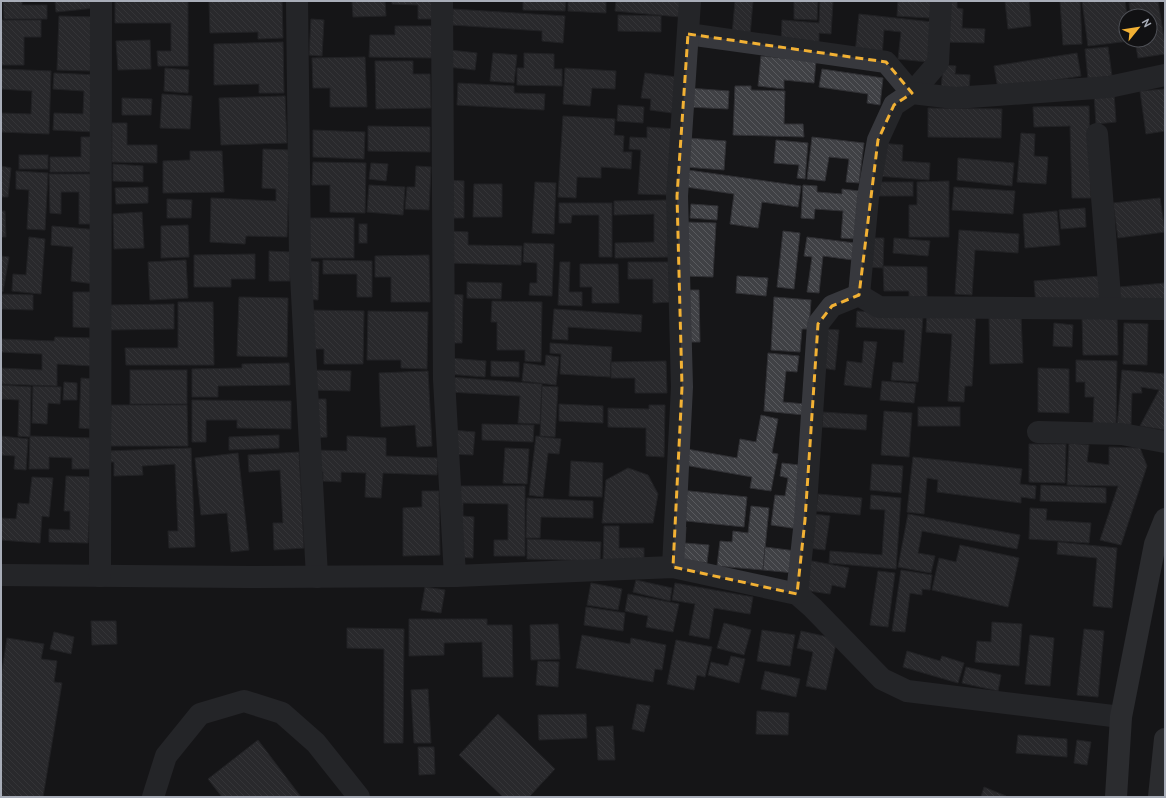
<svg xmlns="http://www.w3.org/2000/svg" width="1166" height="798" font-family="Overpass,sans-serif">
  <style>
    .building { fill: url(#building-back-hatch); stroke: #303034 }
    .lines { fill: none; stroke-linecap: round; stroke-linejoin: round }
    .street { stroke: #37383d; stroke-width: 22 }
    .secondary { stroke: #45474d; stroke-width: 22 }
    .marked { fill: none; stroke: #f2b134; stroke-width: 3; stroke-dasharray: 8 5; stroke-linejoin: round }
  </style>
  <defs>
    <pattern id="building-back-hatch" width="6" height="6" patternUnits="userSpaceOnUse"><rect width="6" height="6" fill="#404145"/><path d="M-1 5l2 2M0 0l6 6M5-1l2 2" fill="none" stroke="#595a5e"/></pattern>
  </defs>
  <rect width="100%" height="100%" fill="#161618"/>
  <g class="building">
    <polygon points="3,1 22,1 22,5 47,5 47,19 4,19"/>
    <polygon points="55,1 96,1 96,8 56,12"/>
    <polygon points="188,1 188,66 158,66 157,51 171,51 171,23 115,23 115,2"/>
    <polygon points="209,1 282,1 283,38 258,39 258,32 210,33"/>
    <polygon points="352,1 385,1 386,16 353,17"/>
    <polygon points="392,1 433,1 433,19 418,19 418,5 392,4"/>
    <polygon points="523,1 566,1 565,11 523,10"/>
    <polygon points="568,1 606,1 606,13 568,11"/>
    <polygon points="616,1 682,1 680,17 615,11"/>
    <polygon points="735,1 753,1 750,36 732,35"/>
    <polygon points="794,1 818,1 817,20 794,19"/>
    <polygon points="820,1 833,1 831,34 819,33 819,47 781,45 782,20 819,23"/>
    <polygon points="898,1 931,1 930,18 897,16"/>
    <polygon points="946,1 957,1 957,8 963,9 962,28 985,29 984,43 945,42"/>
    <polygon points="1005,1 1029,1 1031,26 1008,29"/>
    <polygon points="1060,1 1080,1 1082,44 1063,45"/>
    <polygon points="1082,1 1125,1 1127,16 1126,40 1130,41 1088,46"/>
    <polygon points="1141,1 1158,1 1165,45 1165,54 1138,58 1135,40 1150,40 1150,16 1131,16 1129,3"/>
    <polygon points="453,9 565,16 563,43 542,41 542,31 452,25"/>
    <polygon points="859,14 932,22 928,62 898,59 901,32 884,30 882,57 855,54"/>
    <polygon points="618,15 661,16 661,32 618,31"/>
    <polygon points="59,16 94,17 92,71 57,70"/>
    <polygon points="311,19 324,20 322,56 309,55"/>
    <polygon points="1,20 41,20 41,37 24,37 24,65 1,65"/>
    <polygon points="395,26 432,26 432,58 369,57 370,35 395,35"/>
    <polygon points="150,40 151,69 118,70 116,41"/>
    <polygon points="283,42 284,93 259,93 259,84 214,85 214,44"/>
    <polygon points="1108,47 1112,76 1088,79 1085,49"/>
    <polygon points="450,50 477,53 475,70 448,67"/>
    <polygon points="493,53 517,55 514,83 490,81"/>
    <polygon points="524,53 554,54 554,69 562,69 562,86 517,85 517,68 524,68"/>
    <polygon points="1077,53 1081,76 998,89 994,66"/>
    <polygon points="761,56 816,61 814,83 784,80 784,89 758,86"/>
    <polygon points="365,57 367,107 330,107 330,88 313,88 312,58"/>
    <polygon points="375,61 413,61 413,74 430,74 431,108 376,109"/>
    <polygon points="943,65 956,66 955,74 970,75 969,92 941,91"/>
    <polygon points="165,68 189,70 188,93 164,91"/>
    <polygon points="565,68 616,71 615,89 592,88 590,106 563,104"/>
    <polygon points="1,69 51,71 49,134 1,132 1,113 31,114 32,91 1,89"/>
    <polygon points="822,69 883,78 880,105 867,103 868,94 819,87"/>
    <polygon points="54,73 98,75 95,132 53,130 54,113 83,114 84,91 53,89"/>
    <polygon points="645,73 677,77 672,113 650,110 651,99 641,98"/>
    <polygon points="458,83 514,86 514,93 545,94 544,110 457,105"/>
    <polygon points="735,86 751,86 751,90 785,91 784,124 803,124 804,137 733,135"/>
    <polygon points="688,88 729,91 728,109 687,107"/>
    <polygon points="1165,89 1165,131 1146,134 1140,91"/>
    <polygon points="1114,93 1116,122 1096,124 1094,94"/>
    <polygon points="162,94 192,96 190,129 160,128"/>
    <polygon points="285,96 287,143 221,145 219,98"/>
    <polygon points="122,98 152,99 151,115 122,115"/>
    <polygon points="618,105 644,107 643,123 617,121"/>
    <polygon points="1089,106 1091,198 1072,198 1070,126 1034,127 1033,107"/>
    <polygon points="928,108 1002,109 1001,138 928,137"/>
    <polygon points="563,116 615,119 614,135 624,136 623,152 632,152 631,169 601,167 601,178 577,177 576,198 558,197"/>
    <polygon points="112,123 127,123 127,145 157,145 157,163 112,162"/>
    <polygon points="368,126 430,127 430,152 368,151"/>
    <polygon points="647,127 674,129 670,195 638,194 641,150 629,149 630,137 647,138"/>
    <polygon points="313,130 365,132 364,159 313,157"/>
    <polygon points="1021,133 1035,134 1034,156 1048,157 1046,184 1017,182"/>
    <polygon points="81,137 96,137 97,172 50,172 50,157 81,157"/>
    <polygon points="812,137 864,143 859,183 846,182 849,159 829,157 825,181 807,179"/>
    <polygon points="688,138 726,141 724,170 685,167"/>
    <polygon points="776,140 808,143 805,179 797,178 799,165 774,163"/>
    <polygon points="880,143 903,145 902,161 930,163 929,180 877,176"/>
    <polygon points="263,149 290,150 287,237 246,236 245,244 210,242 211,198 276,201 276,189 262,188"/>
    <polygon points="190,151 222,151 224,192 163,193 163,161 190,160"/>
    <rect x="19" y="155" width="29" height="14"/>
    <polygon points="958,158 1014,163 1012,186 957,180"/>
    <polygon points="313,162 366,163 365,213 330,212 330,185 312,185"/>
    <polygon points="371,163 388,164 386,181 369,179"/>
    <polygon points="113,164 143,166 143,182 113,181"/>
    <polygon points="1,166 11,168 8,197 1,197"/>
    <polygon points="416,166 431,167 429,210 405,209 407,187 415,187"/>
    <polygon points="688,170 801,186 798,207 762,202 758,228 730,224 734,194 686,187"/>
    <polygon points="16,171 48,173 45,230 27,229 29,190 16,189"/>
    <polygon points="49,174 97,174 98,224 79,224 79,192 61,192 61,214 50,213"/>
    <polygon points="448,180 464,181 464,218 448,218"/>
    <polygon points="949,181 949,237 909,237 909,205 917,205 917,182"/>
    <polygon points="535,182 556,183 554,234 532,233"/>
    <rect x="876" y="182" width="37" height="14"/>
    <polygon points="474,184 502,184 502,217 473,217"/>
    <polygon points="369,185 405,187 403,215 367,212"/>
    <polygon points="803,185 817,186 817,192 842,194 842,189 859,191 856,239 841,238 843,211 815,209 814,219 801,218"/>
    <polygon points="148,187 148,203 116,204 115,188"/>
    <polygon points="954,187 1015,191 1013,214 952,210"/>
    <polygon points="1160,198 1165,232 1118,238 1113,203"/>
    <polygon points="167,199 192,200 191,218 167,218"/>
    <polygon points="669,200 670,257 615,258 615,243 654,242 654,214 614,215 614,201"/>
    <polygon points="559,203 612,203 612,257 599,257 599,215 572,215 571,223 559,223"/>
    <polygon points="691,204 718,206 717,220 690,218"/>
    <polygon points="1085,208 1086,227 1061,229 1059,210"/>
    <polygon points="1,211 5,211 6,237 1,237"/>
    <polygon points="1057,211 1060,245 1025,248 1023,214"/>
    <polygon points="142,212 144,248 114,249 113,214"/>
    <rect x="305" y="218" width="49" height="40"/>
    <polygon points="686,222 716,223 713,277 684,276"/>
    <rect x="359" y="224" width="8" height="19"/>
    <polygon points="188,225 189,257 161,258 161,226"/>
    <polygon points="52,226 99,230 94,284 71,281 73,247 51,245"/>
    <polygon points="959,230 1019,234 1018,253 975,250 972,295 955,294"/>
    <polygon points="449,231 468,232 468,245 522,246 521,265 449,263"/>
    <polygon points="783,231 800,233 794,289 777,287"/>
    <polygon points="29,237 45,239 41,294 12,291 13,274 26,275"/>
    <polygon points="807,237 855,243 853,260 823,256 819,293 807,292 812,257 804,256"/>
    <polygon points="869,238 884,238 883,268 867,267"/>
    <polygon points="894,238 930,241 928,256 893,253"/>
    <polygon points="524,243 554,244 552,296 529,295 530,283 537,283 537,263 523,262"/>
    <polygon points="269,251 290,252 290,281 269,281"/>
    <polygon points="255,254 255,279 231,279 231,287 194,287 194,255"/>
    <polygon points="429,255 430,302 391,302 391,277 375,277 375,256"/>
    <polygon points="1,256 9,257 3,292 1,292"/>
    <polygon points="186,260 188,298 150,300 148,262"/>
    <polygon points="323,260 372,261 372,297 357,297 357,274 323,274"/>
    <polygon points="308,261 319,262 318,300 307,299"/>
    <polygon points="560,262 570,262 569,292 582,292 582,306 558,305"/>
    <polygon points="628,262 670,262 671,302 653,303 653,279 628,279"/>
    <polygon points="580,264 618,264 619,303 592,303 592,287 580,287"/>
    <polygon points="883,266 927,267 927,297 909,297 909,291 884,291"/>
    <polygon points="737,276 768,278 766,296 736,293"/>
    <polygon points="1101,276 1102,300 1036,305 1034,281"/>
    <polygon points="467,282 502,283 501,299 467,298"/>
    <polygon points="1165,283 1165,300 1120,304 1119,287"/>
    <polygon points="683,290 699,290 700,342 683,342"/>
    <polygon points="73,292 95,292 95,328 73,327"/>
    <polygon points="1,294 33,295 33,310 1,309"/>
    <polygon points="447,294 463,295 462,343 447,343"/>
    <polygon points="239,297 288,298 287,357 237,356"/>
    <polygon points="774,297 811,300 809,329 802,329 800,352 771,350"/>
    <polygon points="492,301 542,302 541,362 525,361 525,350 497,350 497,322 491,322"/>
    <polygon points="178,302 213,302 214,365 126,365 125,348 178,348"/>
    <polygon points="174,304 174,329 110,330 110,305"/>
    <polygon points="554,309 642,315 641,332 568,327 568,340 552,339"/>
    <polygon points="308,310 364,311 363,364 324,364 324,349 308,349"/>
    <polygon points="927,310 976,313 972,386 965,386 964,402 948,401 952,334 926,332"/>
    <polygon points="368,311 428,312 427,369 401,368 401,360 367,360"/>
    <polygon points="857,311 923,316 918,382 891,380 893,362 903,363 905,330 856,327"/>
    <polygon points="989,316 1021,316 1023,363 990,364"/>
    <polygon points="1082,316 1117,316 1118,355 1083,355"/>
    <polygon points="1054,323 1073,325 1072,347 1053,346"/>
    <polygon points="1124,323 1148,324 1147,365 1123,364"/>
    <polygon points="825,329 839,330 835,370 822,368"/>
    <polygon points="55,337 94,338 93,366 57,364 57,386 1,384 1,368 42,370 42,354 1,352 1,339 54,341"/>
    <polygon points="864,341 877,342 871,388 844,385 847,361 862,363"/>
    <polygon points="550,343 612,347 610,377 560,374 561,354 550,353"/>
    <polygon points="768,353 799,356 797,372 786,371 783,402 805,404 804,415 764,411"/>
    <polygon points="546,355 559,357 556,385 522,381 524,363 545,366"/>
    <polygon points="449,358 486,361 485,377 448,374"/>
    <polygon points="1076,360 1117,361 1116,425 1093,425 1094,397 1085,397 1085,382 1076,382"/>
    <polygon points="491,361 519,362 519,377 491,376"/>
    <polygon points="666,361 667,393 635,393 635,378 611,378 611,362"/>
    <polygon points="289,363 290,385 218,386 218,397 192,397 192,369 242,368 242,364"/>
    <polygon points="1038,368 1069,369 1069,413 1038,412"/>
    <rect x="130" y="370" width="57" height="34"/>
    <polygon points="311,370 351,371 350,391 311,390"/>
    <polygon points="1122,370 1165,374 1165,427 1164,430 1140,426 1159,390 1141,387 1142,393 1132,393 1131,425 1117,427"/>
    <polygon points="428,371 432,446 417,447 415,425 381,427 379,373"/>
    <polygon points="449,377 542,384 540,424 518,423 520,396 449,392"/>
    <polygon points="81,378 94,379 92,429 79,428"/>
    <polygon points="882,381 916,384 914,403 880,400"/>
    <polygon points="64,382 77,383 77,400 63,400"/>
    <polygon points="1,385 31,387 30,437 18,436 19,400 1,399"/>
    <polygon points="33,386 61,387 60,404 48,403 47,424 32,423"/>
    <polygon points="542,386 558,387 555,437 540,436"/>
    <polygon points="310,399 326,399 327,437 312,438"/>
    <polygon points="192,400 291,401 291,429 237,428 237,420 206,420 206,442 192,442"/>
    <polygon points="559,404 603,406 603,423 559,421"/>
    <polygon points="111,405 187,405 188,446 110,446"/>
    <polygon points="649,405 665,405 664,457 646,456 646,428 608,427 608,408 649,409"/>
    <rect x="918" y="407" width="42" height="19"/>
    <polygon points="884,411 912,413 909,457 881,455"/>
    <polygon points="823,412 867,415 866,430 822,427"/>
    <polygon points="761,415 778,419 772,453 778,454 771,491 750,488 752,477 684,465 687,449 737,458 740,439 756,442"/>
    <polygon points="482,424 534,425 533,442 482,440"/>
    <polygon points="452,430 475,432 473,455 450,454"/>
    <polygon points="279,435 279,448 229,450 229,437"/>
    <polygon points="1,436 28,439 26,470 14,469 15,456 1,455"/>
    <polygon points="30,436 91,438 91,469 72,469 72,458 49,457 49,469 29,469"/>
    <polygon points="347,436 386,438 386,456 438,458 437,475 383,473 381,498 365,497 366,473 341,472 341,482 323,481 323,472 314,472 315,450 347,451"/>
    <polygon points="536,436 561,439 559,454 548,453 543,497 529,495"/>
    <polygon points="1069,443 1089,445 1087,462 1109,465 1109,447 1140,448 1147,466 1121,545 1100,540 1118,486 1067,485"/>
    <polygon points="1029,444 1066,444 1065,483 1029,482"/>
    <polygon points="191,448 195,547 169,548 168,531 178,531 175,464 142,466 143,475 114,476 114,462 108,462 107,451"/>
    <polygon points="505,448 529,449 527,484 503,483"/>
    <polygon points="299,452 304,548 274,550 273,523 283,523 280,470 249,472 248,455"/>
    <polygon points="238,453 249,550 231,552 227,513 201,515 195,458"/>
    <polygon points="913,457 1022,469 1020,484 1036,486 1035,499 1021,497 1021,503 937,492 938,480 927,478 924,514 907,512"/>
    <polygon points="571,461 603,463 602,497 569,496"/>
    <polygon points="782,463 807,466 799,529 771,525 775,495 785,496 788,478 780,476"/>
    <polygon points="872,464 903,466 901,493 870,490"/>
    <polygon points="628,468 648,475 658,494 653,523 602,523 606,480"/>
    <polygon points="66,476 91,477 88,543 49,542 49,529 70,530 70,511 64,511"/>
    <polygon points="32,477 53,478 49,517 42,516 40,543 1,540 1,518 16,519 18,503 29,504"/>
    <polygon points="1041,485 1106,488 1106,503 1040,501"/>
    <polygon points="456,486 525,486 525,556 494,556 494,540 508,540 508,504 463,503 463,516 474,517 473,558 456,557"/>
    <polygon points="680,490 747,497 744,527 677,520"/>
    <polygon points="422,491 439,491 440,555 403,556 403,508 422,507"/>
    <polygon points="818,494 862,498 860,515 816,511"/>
    <polygon points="871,495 901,498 896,569 829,563 830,551 882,555 885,510 870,509"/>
    <polygon points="527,498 593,501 593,518 541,517 540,538 526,538"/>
    <polygon points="751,506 769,508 763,570 717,566 720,541 732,542 733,531 748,533"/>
    <polygon points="1030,508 1047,509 1046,520 1091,523 1089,543 1029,539"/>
    <polygon points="813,514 830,516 825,550 808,548"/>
    <polygon points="908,514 1020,535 1017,549 922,531 918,553 935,556 931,573 898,567"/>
    <polygon points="604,526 619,526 619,548 644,548 644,560 603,560"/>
    <polygon points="679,527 686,527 685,543 709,545 707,563 675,559"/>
    <polygon points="527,539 601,542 600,561 527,559"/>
    <polygon points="1058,542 1117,548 1112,608 1093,606 1097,558 1057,554"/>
    <polygon points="960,545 1019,558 1008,607 932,590 939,558 956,562"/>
    <polygon points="765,547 796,551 794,573 763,570"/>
    <polygon points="807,560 849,568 845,588 832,585 830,594 802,590"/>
    <polygon points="901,570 932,575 930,590 922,589 922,595 910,593 905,632 892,631"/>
    <polygon points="878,571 895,573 888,627 870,625"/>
    <polygon points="636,580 672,588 670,601 633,592"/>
    <polygon points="591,583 622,589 618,610 587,605"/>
    <polygon points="675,583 753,597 750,614 714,608 709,639 689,635 695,604 672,600"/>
    <polygon points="425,587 445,590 441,613 421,610"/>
    <polygon points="628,594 679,604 673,632 646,627 648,616 625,611"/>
    <polygon points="586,607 625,613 623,631 584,625"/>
    <polygon points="409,619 487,619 487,625 512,625 513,677 483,677 482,642 444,643 444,655 409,656"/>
    <polygon points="91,621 116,621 117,644 92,645"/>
    <polygon points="992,622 1022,624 1019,666 975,662 977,641 991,642"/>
    <polygon points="724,623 751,630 744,655 717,648"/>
    <polygon points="558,624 560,659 531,660 530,625"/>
    <polygon points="347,628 404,629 403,743 384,743 384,649 347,648"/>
    <polygon points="1084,629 1104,631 1098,697 1077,695"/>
    <polygon points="762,630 795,635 790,666 757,661"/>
    <polygon points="801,631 837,639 826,690 806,686 813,652 797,648"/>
    <polygon points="54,632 74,637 71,654 50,649"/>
    <polygon points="582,635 630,644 631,638 666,645 662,670 655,669 653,682 576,668"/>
    <polygon points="1030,635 1054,638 1050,686 1025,684"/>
    <polygon points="7,638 44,644 41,659 57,661 54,682 62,683 43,797 1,797 1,677"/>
    <polygon points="676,640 712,647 705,677 697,675 694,690 667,684"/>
    <polygon points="907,651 940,661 942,656 964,663 958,683 903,667"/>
    <polygon points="731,656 745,659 739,683 708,675 711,662 728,666"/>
    <polygon points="538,661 559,662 558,687 536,685"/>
    <polygon points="966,667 1001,675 998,691 962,683"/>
    <polygon points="765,671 800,679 796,697 761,689"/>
    <polygon points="428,689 431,743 414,743 411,690"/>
    <polygon points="637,704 650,706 644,732 632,729"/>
    <polygon points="757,711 789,713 788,735 756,734"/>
    <polygon points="498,714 555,769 529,797 503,797 459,755"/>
    <polygon points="586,714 587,738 539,740 538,715"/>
    <polygon points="613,726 615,760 598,760 596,727"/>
    <polygon points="1018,735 1067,739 1067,757 1016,753"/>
    <polygon points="258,740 301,797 222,797 208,779"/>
    <polygon points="1077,740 1091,742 1087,765 1074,763"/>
    <polygon points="418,747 434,747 435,774 419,775"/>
    <polygon points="984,787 1006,796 1006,797 981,797"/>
  </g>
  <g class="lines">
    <g class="street">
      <polyline points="297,1 300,256 317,577"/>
      <polyline points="442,1 444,379 455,576"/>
      <polyline points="688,34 886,62 912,93 938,63 941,1"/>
      <polyline points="1097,134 1111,309"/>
      <polyline points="859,295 868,197 878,140 894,105 912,93 955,98 1109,87 1165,75"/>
      <polyline points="859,295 879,307 1165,309"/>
      <polyline points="1038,432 1122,434 1165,442"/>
      <polyline points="673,567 682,387 677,196 690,1"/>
      <polyline points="1,575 250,577 455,576 673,567 797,594 813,608 882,679 907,691 1121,717"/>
      <polyline points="100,576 101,1"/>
      <polyline points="797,594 805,520 818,324 832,306 859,295"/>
      <polyline points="153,797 166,756 200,714 244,701 282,713 316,743 359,797"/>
    </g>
    <g class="secondary">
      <polyline points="1116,797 1121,717 1155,544 1165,519"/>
      <polyline points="1159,797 1165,739"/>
    </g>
  </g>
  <path d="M0 0H1166V798H0ZM 688,34 L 886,62 L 912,93 L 894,105 L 878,140 L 859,295 L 832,306 L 818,324 L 805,520 L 797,594 L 673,567 L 682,387 L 677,196 Z" fill="#161618" fill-opacity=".55" fill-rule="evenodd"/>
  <path class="marked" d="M 688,34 L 886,62 L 912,93 L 894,105 L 878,140 L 859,295 L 832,306 L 818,324 L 805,520 L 797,594 L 673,567 L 682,387 L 677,196 Z"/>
  <rect width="1166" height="798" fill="none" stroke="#a8adb8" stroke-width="4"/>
  <g transform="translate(1138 28) rotate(60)"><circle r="19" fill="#111113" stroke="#4d4f55"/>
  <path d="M0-3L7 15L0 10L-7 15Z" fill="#f2b134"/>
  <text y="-6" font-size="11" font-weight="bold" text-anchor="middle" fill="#a8adb8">N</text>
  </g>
</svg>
